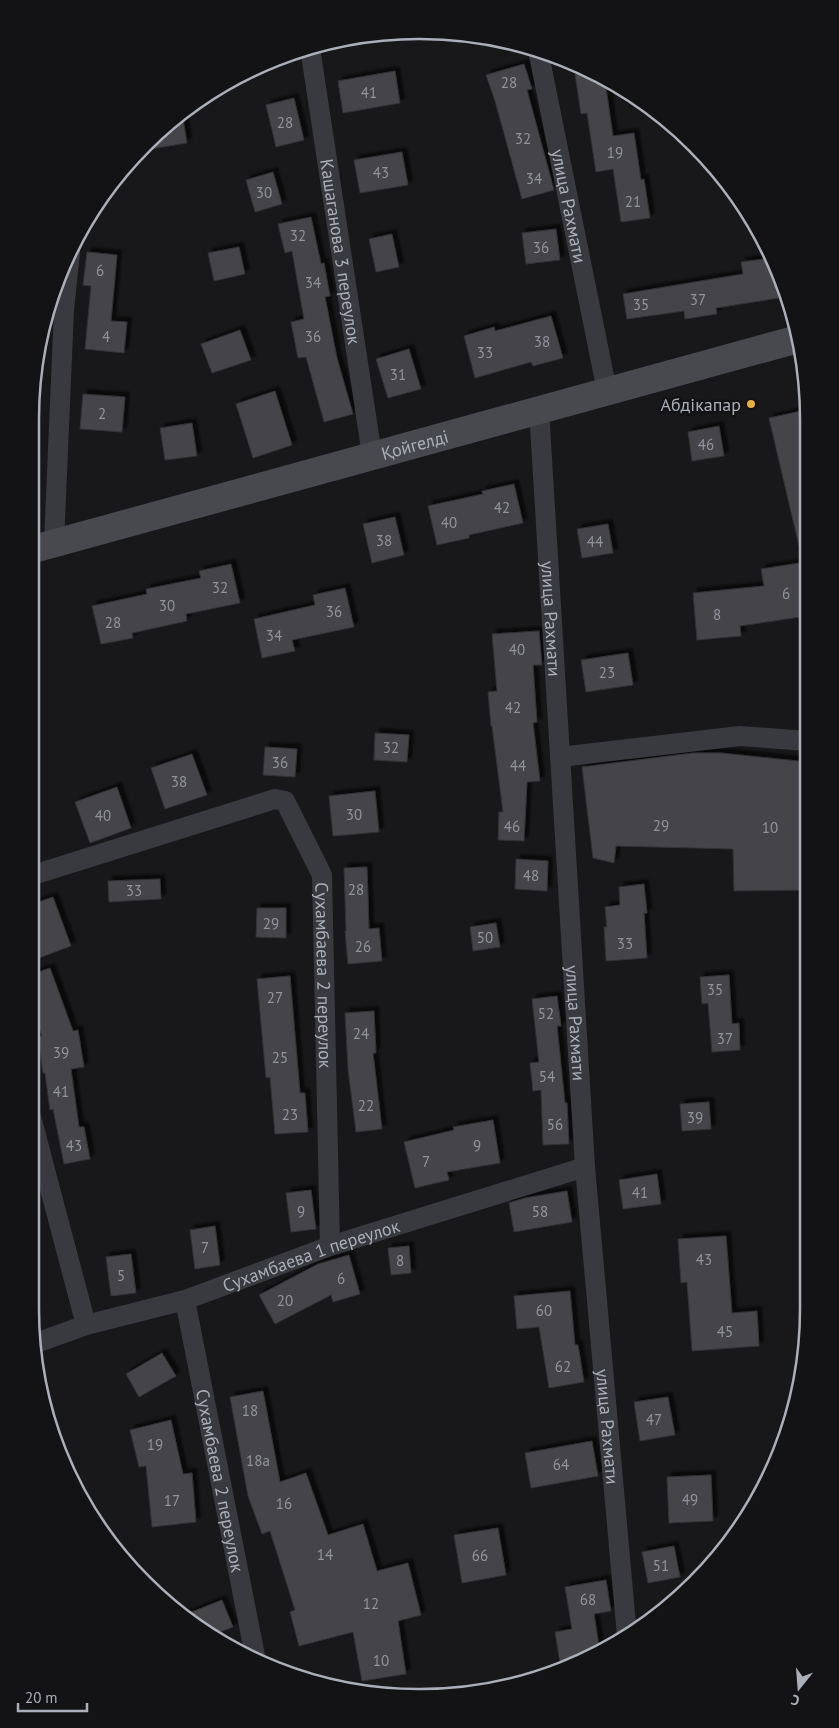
<svg xmlns="http://www.w3.org/2000/svg" width="839" height="1728" font-family="'PT Sans',sans-serif">
  <style>
    .building { fill: #45454a; stroke: #323236; filter: url(#shadow) }
    .lines { fill: none; stroke-linecap: round; stroke-linejoin: round }
    .street { stroke: #393a3f; stroke-width: 20 }
    .secondary { stroke: #47494f; stroke-width: 28 }
    .poi-dot { fill: #e7af43; stroke: #131315; stroke-width: 2 }
    .labels { text-anchor: middle; dominant-baseline: central; stroke-width: 5; stroke-linejoin: round; paint-order: stroke }
    .number-label { font-size: 15px; fill: #92949d }
    .street-label { font-size: 18px; fill: #abafb9; stroke: #131315 }
    .poi-label { font-size: 18px; fill: #abafb9; stroke: #131315; text-anchor: end }
    .rim { fill: none; stroke: #abafb9; stroke-width: 2.5 }
  </style>
  <defs>
    <filter id="shadow"><feDropShadow dx="4.5" dy="-4.5" stdDeviation="1" flood-color="#0009"/></filter>
  </defs>
  <rect width="100%" height="100%" fill="#18181a"/>
  <g class="building">
    <polygon points="524,64 532,89 527,90 554,190 522,199 495,101 486,75"/>
    <polygon points="395,71 400,103 343,113 338,81"/>
    <polygon points="590,72 605,81 613,136 634,133 641,180 644,179 650,218 621,222 613,169 596,172 587,113 581,114 575,74"/>
    <polygon points="294,98 304,140 276,147 266,105"/>
    <polygon points="182,113 187,143 138,151 144,144"/>
    <polygon points="402,152 408,185 360,193 354,160"/>
    <polygon points="273,172 282,204 255,212 246,180"/>
    <polygon points="311,217 321,264 324,263 330,296 325,297 337,358 353,414 324,422 306,357 298,358 291,322 304,319 292,251 285,253 278,224"/>
    <polygon points="556,229 560,260 526,264 522,233"/>
    <polygon points="392,234 399,267 376,272 369,239"/>
    <polygon points="239,247 245,274 214,281 208,253"/>
    <polygon points="87,252 117,255 111,321 127,322 124,353 85,349 91,286 83,285"/>
    <polygon points="772,258 779,298 716,308 717,314 685,319 684,311 627,319 623,294 743,274 741,262"/>
    <polygon points="551,316 563,358 533,366 531,362 475,378 464,336 494,327 495,331"/>
    <polygon points="240,330 251,360 212,373 201,344"/>
    <polygon points="409,349 421,389 388,398 376,359"/>
    <polygon points="275,391 292,445 253,458 236,404"/>
    <polygon points="83,394 125,397 122,432 80,429"/>
    <polygon points="806,410 806,545 799,546 769,418"/>
    <polygon points="192,423 197,456 165,460 160,428"/>
    <polygon points="719,426 724,456 692,461 688,432"/>
    <polygon points="514,484 523,523 469,535 469,538 437,545 428,506 483,494 482,491"/>
    <polygon points="395,517 404,555 372,563 363,524"/>
    <polygon points="608,524 613,553 582,558 577,529"/>
    <polygon points="806,562 807,616 740,626 741,636 697,640 693,593 764,586 761,569"/>
    <polygon points="231,564 240,603 186,614 187,621 132,633 133,638 101,644 92,606 147,594 146,589 201,578 199,571"/>
    <polygon points="345,588 354,627 292,640 295,651 262,658 254,619 315,605 313,595"/>
    <polygon points="539,631 542,665 533,665 537,722 533,723 540,781 527,782 524,841 498,840 499,812 503,812 492,726 491,726 488,692 497,691 492,634"/>
    <polygon points="628,653 633,685 586,692 581,660"/>
    <polygon points="375,733 409,735 407,762 374,760"/>
    <polygon points="265,747 297,749 295,777 263,775"/>
    <polygon points="693,753 721,753 807,762 807,890 734,891 733,849 616,846 614,863 593,858 582,767"/>
    <polygon points="192,754 207,795 165,809 151,768"/>
    <polygon points="117,787 131,828 90,843 75,802"/>
    <polygon points="375,791 379,832 333,836 329,796"/>
    <polygon points="516,859 548,861 547,891 515,889"/>
    <polygon points="367,867 369,929 379,928 382,961 348,964 345,931 346,931 344,868"/>
    <polygon points="160,879 161,899 109,902 108,881"/>
    <polygon points="644,884 647,913 644,913 647,958 606,961 604,927 607,927 605,907 620,905 619,887"/>
    <polygon points="53,897 71,946 39,958 30,936 30,905"/>
    <polygon points="257,908 286,908 286,938 256,937"/>
    <polygon points="496,923 500,947 473,951 470,927"/>
    <polygon points="50,968 73,1031 78,1030 84,1067 71,1069 79,1127 84,1127 90,1159 64,1164 53,1109 50,1110 45,1073 43,1073 38,1037 42,1036 30,1005 30,975"/>
    <polygon points="729,975 732,1024 739,1023 740,1050 712,1052 708,1003 702,1004 700,977"/>
    <polygon points="290,976 300,1093 305,1093 308,1132 275,1134 270,1077 266,1078 257,979"/>
    <polygon points="557,996 561,1026 557,1026 565,1103 567,1103 569,1144 543,1145 541,1090 533,1091 530,1063 539,1062 532,999"/>
    <polygon points="374,1011 376,1053 373,1053 382,1129 356,1132 348,1069 345,1013"/>
    <polygon points="709,1102 711,1129 682,1131 680,1104"/>
    <polygon points="493,1120 500,1163 447,1172 449,1180 415,1188 404,1142 454,1130 453,1127"/>
    <polygon points="657,1174 661,1204 623,1209 619,1180"/>
    <polygon points="311,1190 316,1229 291,1232 286,1193"/>
    <polygon points="567,1191 572,1222 514,1232 509,1203 525,1198"/>
    <polygon points="215,1226 220,1265 195,1269 190,1230"/>
    <polygon points="726,1236 732,1313 757,1311 759,1346 692,1351 687,1282 681,1283 678,1239"/>
    <polygon points="409,1246 411,1273 391,1275 388,1248"/>
    <polygon points="131,1254 136,1293 111,1296 106,1257"/>
    <polygon points="349,1255 360,1294 333,1302 331,1295 275,1324 259,1295 318,1264"/>
    <polygon points="570,1291 575,1345 578,1345 584,1382 549,1388 539,1327 517,1329 514,1296"/>
    <polygon points="162,1353 176,1376 139,1397 126,1374"/>
    <polygon points="263,1391 280,1482 306,1473 328,1535 363,1524 377,1571 408,1563 421,1615 398,1621 406,1674 362,1681 353,1632 299,1646 290,1612 295,1610 270,1531 262,1534 248,1496 230,1397"/>
    <polygon points="668,1397 675,1435 640,1441 634,1402"/>
    <polygon points="171,1420 183,1474 192,1473 196,1522 152,1527 146,1466 139,1467 130,1430"/>
    <polygon points="592,1441 598,1476 531,1488 525,1453"/>
    <polygon points="711,1475 713,1521 669,1523 667,1477"/>
    <polygon points="498,1528 506,1575 462,1583 454,1535"/>
    <polygon points="674,1546 680,1577 648,1583 642,1552"/>
    <polygon points="606,1580 611,1611 594,1614 600,1652 592,1658 560,1663 555,1632 572,1629 565,1587"/>
    <polygon points="222,1600 233,1627 209,1636 203,1633 184,1615"/>
  </g>
  <g class="lines">
    <g class="street">
      <path id="s1" d="M 310,48 L 372,455"/>
      <path id="s2" d="M 538,50 L 607,391"/>
      <polyline points="48,309 64,310 54,543"/>
      <polyline points="64,310 70,252"/>
      <path id="s3" d="M 539,409 L 585,1167 L 627,1636"/>
      <polyline points="560,757 740,736 807,741"/>
      <path id="s4" d="M 30,876 L 275,799 L 285,801 L 322,875 L 330,1246"/>
      <polyline points="30,1113 86,1325"/>
      <path id="s5" d="M 185,1300 L 256,1661"/>
      <path id="s6" d="M 36,1343 L 86,1325 L 185,1300 L 330,1246 L 585,1167"/>
    </g>
    <path class="secondary" id="s7" d="M 30,550 L 798,339"/>
  </g>
  <circle class="poi-dot" cx="751" cy="404" r="5"/>
  <g class="labels">
    <g class="number-label">
      <text x="509" y="82">28</text>
      <text x="369" y="92">41</text>
      <text x="285" y="122">28</text>
      <text x="523" y="138">32</text>
      <text x="615" y="152">19</text>
      <text x="381" y="172">43</text>
      <text x="534" y="178">34</text>
      <text x="264" y="192">30</text>
      <text x="633" y="201">21</text>
      <text x="298" y="235">32</text>
      <text x="541" y="247">36</text>
      <text x="100" y="270">6</text>
      <text x="313" y="282">34</text>
      <text x="698" y="299">37</text>
      <text x="641" y="304">35</text>
      <text x="106" y="336">4</text>
      <text x="313" y="336">36</text>
      <text x="542" y="341">38</text>
      <text x="485" y="352">33</text>
      <text x="398" y="374">31</text>
      <text x="102" y="413">2</text>
      <text x="706" y="444">46</text>
      <text x="502" y="507">42</text>
      <text x="449" y="522">40</text>
      <text x="384" y="540">38</text>
      <text x="595" y="541">44</text>
      <text x="220" y="587">32</text>
      <text x="786" y="593">6</text>
      <text x="167" y="605">30</text>
      <text x="334" y="611">36</text>
      <text x="717" y="614">8</text>
      <text x="113" y="622">28</text>
      <text x="274" y="635">34</text>
      <text x="517" y="649">40</text>
      <text x="607" y="672">23</text>
      <text x="513" y="707">42</text>
      <text x="391" y="747">32</text>
      <text x="280" y="762">36</text>
      <text x="518" y="765">44</text>
      <text x="179" y="781">38</text>
      <text x="354" y="814">30</text>
      <text x="103" y="815">40</text>
      <text x="661" y="825">29</text>
      <text x="512" y="826">46</text>
      <text x="770" y="827">10</text>
      <text x="531" y="875">48</text>
      <text x="356" y="889">28</text>
      <text x="134" y="890">33</text>
      <text x="271" y="923">29</text>
      <text x="485" y="937">50</text>
      <text x="625" y="943">33</text>
      <text x="363" y="946">26</text>
      <text x="715" y="989">35</text>
      <text x="275" y="997">27</text>
      <text x="546" y="1013">52</text>
      <text x="361" y="1033">24</text>
      <text x="725" y="1038">37</text>
      <text x="61" y="1052">39</text>
      <text x="280" y="1057">25</text>
      <text x="547" y="1076">54</text>
      <text x="61" y="1091">41</text>
      <text x="366" y="1105">22</text>
      <text x="290" y="1114">23</text>
      <text x="695" y="1117">39</text>
      <text x="555" y="1124">56</text>
      <text x="74" y="1145">43</text>
      <text x="477" y="1145">9</text>
      <text x="426" y="1161">7</text>
      <text x="640" y="1192">41</text>
      <text x="301" y="1211">9</text>
      <text x="540" y="1211">58</text>
      <text x="205" y="1247">7</text>
      <text x="704" y="1259">43</text>
      <text x="400" y="1260">8</text>
      <text x="121" y="1275">5</text>
      <text x="341" y="1278">6</text>
      <text x="285" y="1300">20</text>
      <text x="544" y="1310">60</text>
      <text x="725" y="1331">45</text>
      <text x="563" y="1366">62</text>
      <text x="250" y="1410">18</text>
      <text x="654" y="1419">47</text>
      <text x="155" y="1444">19</text>
      <text x="258" y="1460">18а</text>
      <text x="561" y="1464">64</text>
      <text x="690" y="1499">49</text>
      <text x="172" y="1500">17</text>
      <text x="284" y="1503">16</text>
      <text x="325" y="1554">14</text>
      <text x="480" y="1555">66</text>
      <text x="661" y="1565">51</text>
      <text x="588" y="1599">68</text>
      <text x="371" y="1603">12</text>
      <text x="381" y="1660">10</text>
    </g>
    <g class="street-label">
      <text stroke="none"><textPath href="#s2" startOffset="159">улица Рахмати</textPath></text>
      <text stroke="none"><textPath href="#s1" startOffset="206">Кашаганова 3 переулок</textPath></text>
      <text stroke="none"><textPath href="#s7" startOffset="399">Қойгелді</textPath></text>
      <text stroke="none"><textPath href="#s3" startOffset="210">улица Рахмати</textPath></text>
      <text stroke="none"><textPath href="#s4" startOffset="450">Сухамбаева 2 переулок</textPath></text>
      <text stroke="none"><textPath href="#s3" startOffset="615">улица Рахмати</textPath></text>
      <text stroke="none"><textPath href="#s6" startOffset="289">Сухамбаева 1 переулок</textPath></text>
      <text stroke="none"><textPath href="#s3" startOffset="1020">улица Рахмати</textPath></text>
      <text stroke="none"><textPath href="#s5" startOffset="184">Сухамбаева 2 переулок</textPath></text>
    </g>
    <g class="poi-label">
      <text x="741" y="404">Абдiкапар</text>
    </g>
  </g>
  <path d="M0 0H839V1728H0ZM419 39H420A380 380 0 0 1 800 419V1309A380 380 0 0 1 420 1689H419A380 380 0 0 1 39 1309V419A380 380 0 0 1 419 39Z" fill="#131315" fill-rule="evenodd"/>
  <path class="rim" d="M419 39H420A380 380 0 0 1 800 419V1309A380 380 0 0 1 420 1689H419A380 380 0 0 1 39 1309V419A380 380 0 0 1 419 39Z"/>
  <g transform="translate(799 1688) rotate(197)" stroke="#131315" stroke-width="4" paint-order="stroke">
  <path d="M0-4L9 19L0 12L-9 19Z" fill="#abafb9"/>
  <text y="-8" font-size="14" font-weight="bold" text-anchor="middle" fill="#abafb9">С</text>
  </g>
  <path d="M18 1703v8h69v-8" fill="none" stroke="#abafb9" stroke-width="2.5"/>
  <text x="25" y="1703" font-size="15" fill="#abafb9" stroke="#131315" stroke-width="4" paint-order="stroke">20 m</text>
</svg>
